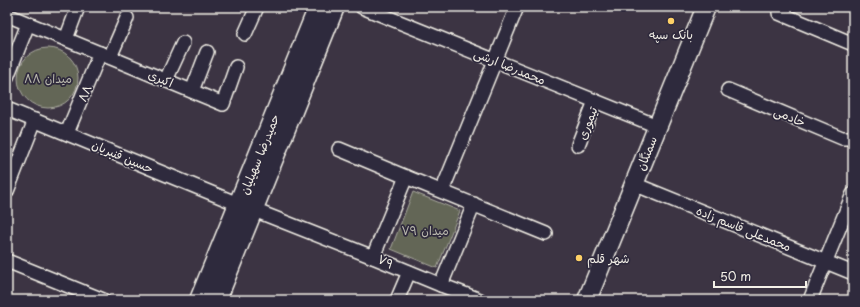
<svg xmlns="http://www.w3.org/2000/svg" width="860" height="307" font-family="'Playpen Sans','Playpen Sans Arabic',sans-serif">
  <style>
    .green { fill: #636657; stroke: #acaca0 }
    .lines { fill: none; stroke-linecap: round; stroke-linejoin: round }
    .minor-casing { stroke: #f4f1e8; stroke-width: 16 }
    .secondary-casing { stroke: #f4f1e8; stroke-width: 21 }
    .minor { stroke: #2f2a3d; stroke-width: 13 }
    .secondary { stroke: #2f2a3d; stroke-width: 18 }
    .poi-dot { fill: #ffd166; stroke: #2f2a3d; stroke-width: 1.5 }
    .labels { text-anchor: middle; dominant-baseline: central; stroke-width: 3.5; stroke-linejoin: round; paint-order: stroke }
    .poi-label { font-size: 12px; fill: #f4f1e8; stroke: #2f2a3d }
    .street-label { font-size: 12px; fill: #f4f1e8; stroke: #2f2a3d }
    .park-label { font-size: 12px; fill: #bab9ae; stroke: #2f2a3d }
  </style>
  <rect width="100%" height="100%" fill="#3c3443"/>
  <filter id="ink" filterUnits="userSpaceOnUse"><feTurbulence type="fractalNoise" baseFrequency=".025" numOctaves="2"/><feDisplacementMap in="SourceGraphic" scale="8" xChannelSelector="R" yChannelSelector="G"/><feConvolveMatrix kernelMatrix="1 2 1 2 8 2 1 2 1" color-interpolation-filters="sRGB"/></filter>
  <g filter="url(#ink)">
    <g class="green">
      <circle cx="48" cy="78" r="30"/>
      <polygon points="413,192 460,211 437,268 391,249"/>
    </g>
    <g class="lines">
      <g class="minor-casing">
        <g id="minor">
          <polyline points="362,7 657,126"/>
          <polyline points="779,13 853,44"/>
          <polyline points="7,15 223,104 236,67"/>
          <polyline points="245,34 257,7"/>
          <polyline points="66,39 78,7"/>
          <polyline points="110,57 127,18"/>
          <polyline points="7,77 28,24"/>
          <polyline points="166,80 183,43"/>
          <polyline points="728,90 842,138 853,138"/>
          <polyline points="192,91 207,52"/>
          <polyline points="7,109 238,204"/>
          <polyline points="67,133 100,53"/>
          <polyline points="578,145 595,101"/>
          <polyline points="339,149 406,177"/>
          <polyline points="634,184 853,273"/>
          <polyline points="7,191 35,120"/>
          <polyline points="442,191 517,7"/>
          <polyline points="474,204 441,285 373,257 406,177 546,234"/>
          <polyline points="254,210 373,257"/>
          <polyline points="7,261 103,300"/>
          <polyline points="441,285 480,300"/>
          <polyline points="397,300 409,272"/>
          <polyline points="810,300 853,194"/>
        </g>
      </g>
      <g class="secondary-casing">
        <g id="secondary">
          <polyline points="199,300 318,7"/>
          <polyline points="217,300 335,7"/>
          <polyline points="587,300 706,7"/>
        </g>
      </g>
      <use href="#minor" class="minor"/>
      <use href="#secondary" class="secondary"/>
    </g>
  </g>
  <g class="poi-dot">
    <circle cx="671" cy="21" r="4"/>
    <circle cx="579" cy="258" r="4"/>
  </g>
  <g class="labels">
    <g class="poi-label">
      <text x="671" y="34">بانک سپه</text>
      <text x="587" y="258" text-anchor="start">شهر قلم</text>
    </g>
    <g class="street-label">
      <text transform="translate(510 66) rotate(22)">محمدرضا ارشی</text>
      <text transform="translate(161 78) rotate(23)">اکبری</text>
      <text transform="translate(84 93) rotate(-68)">۸۸</text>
      <text transform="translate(790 116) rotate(23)">خادمی</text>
      <text transform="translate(587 123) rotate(-69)">تیموری</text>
      <text transform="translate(646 153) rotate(-68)">سمنگان</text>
      <text transform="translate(259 154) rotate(-68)">حمیدرضا سهیلیان</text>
      <text transform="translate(123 156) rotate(23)">حسین قنبریان</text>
      <text transform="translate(744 228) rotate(22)">محمدعلی قاسم زاده</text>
      <text transform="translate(386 261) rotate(27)">۷۹</text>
    </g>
    <g class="park-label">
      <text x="48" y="78">میدان ۸۸</text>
      <text x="425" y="230">میدان ۷۹</text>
    </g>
  </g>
  <rect width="860" height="307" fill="none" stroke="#2f2a3d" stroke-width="24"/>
  <rect x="12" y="12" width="836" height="283" fill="none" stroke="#f4f1e8" stroke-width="1.5" filter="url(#ink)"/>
  <path d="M714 281v6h92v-6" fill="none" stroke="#f4f1e8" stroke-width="2"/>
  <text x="720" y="281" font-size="12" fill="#f4f1e8" stroke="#2f2a3d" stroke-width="3" paint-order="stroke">50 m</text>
</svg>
